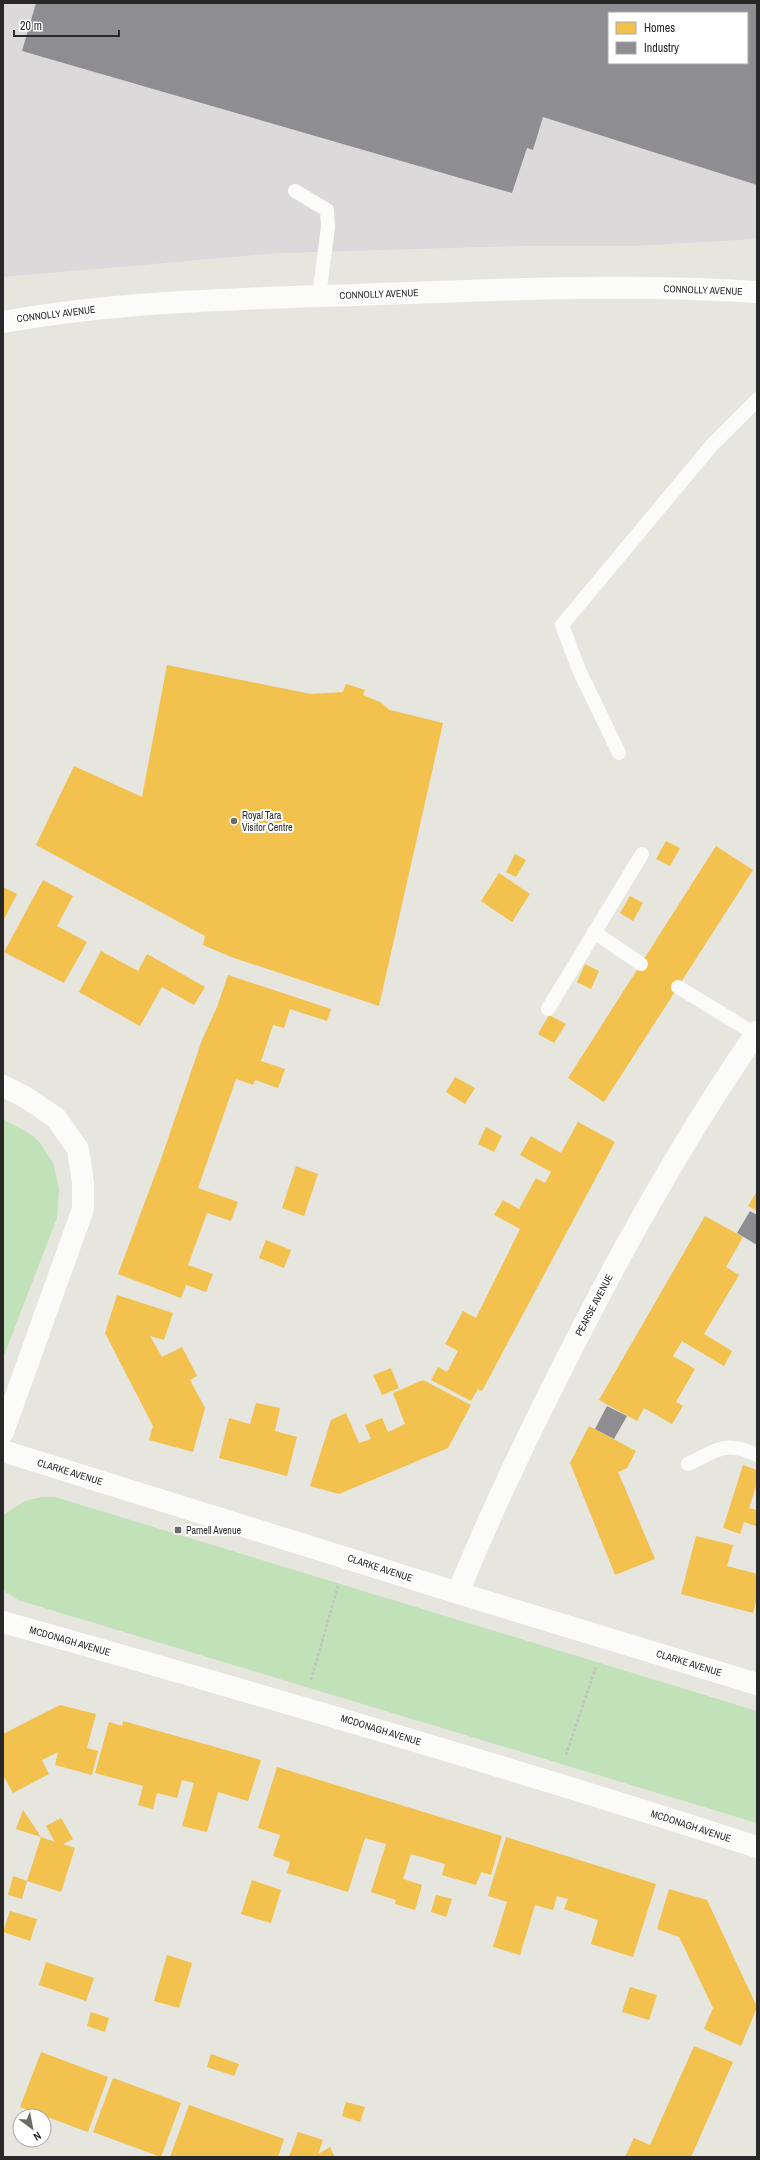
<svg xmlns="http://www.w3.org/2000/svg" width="760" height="2160" font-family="'Archivo Narrow',sans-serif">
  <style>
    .industrial { fill: #dbd9d9; fill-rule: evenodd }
    .green { fill: #c1e1b9 }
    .homes { fill: #f2c14e }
    .industry { fill: #8d8d92; fill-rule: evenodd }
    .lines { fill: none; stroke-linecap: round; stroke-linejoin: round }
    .path { stroke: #c4c3c3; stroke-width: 2.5; stroke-dasharray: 3 2; stroke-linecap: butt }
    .lane { stroke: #fbfbfa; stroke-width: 14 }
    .street { stroke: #fbfbfa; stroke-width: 22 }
    .secondary { stroke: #fbfbfa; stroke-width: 22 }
    .poi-dot { fill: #6a6a68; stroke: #fff; stroke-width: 1.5 }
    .labels { text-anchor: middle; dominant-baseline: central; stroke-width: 4; stroke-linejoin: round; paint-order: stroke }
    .street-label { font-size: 10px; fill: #282828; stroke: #fff }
    .poi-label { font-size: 10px; fill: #282828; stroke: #fff; text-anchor: start }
  </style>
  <rect width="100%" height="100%" fill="#e6e5de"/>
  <path class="industrial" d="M 3,3 L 757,3 L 757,239 L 634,246 L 520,246 L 280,253 L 3,277 ZM 609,13 L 747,13 L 747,63 L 609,63 Z"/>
  <g class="green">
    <polygon points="3,1119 32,1135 41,1144 53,1163 59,1188 57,1218 3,1358"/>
    <polygon points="42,1497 55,1497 757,1711 757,1823 18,1600 3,1590 3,1515 25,1501"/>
  </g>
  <g class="homes">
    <polygon points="167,665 311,694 343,692 346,684 365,690 363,695 380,702 390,710 443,723 379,1006 231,957 203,945 205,936 36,845 74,766 142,797"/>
    <polygon points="666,841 680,848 670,866 656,859"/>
    <polygon points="716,846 753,870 604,1102 568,1078"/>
    <polygon points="515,854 526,860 516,877 506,872"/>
    <polygon points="499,873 530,894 512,922 481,901"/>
    <polygon points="43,880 73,896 57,926 87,942 64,983 4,952"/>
    <polygon points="3,887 17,894 3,921"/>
    <polygon points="630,896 643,903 633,921 620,913"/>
    <polygon points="101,951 138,971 147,954 205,987 194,1005 162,987 140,1026 79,992"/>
    <polygon points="585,964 599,971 591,989 577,982"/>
    <polygon points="228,975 331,1009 327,1021 290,1009 284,1028 273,1025 261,1061 285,1069 278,1088 255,1080 253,1085 236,1079 198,1188 238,1202 231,1221 207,1213 188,1265 213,1274 206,1292 186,1285 181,1298 118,1274 161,1159 202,1040 217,1007"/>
    <polygon points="549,1015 566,1024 554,1043 538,1034"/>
    <polygon points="455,1077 475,1088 465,1104 446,1092"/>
    <polygon points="578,1122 615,1142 482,1391 478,1389 471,1401 431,1380 438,1367 447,1372 458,1351 445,1344 463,1311 476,1318 520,1229 494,1215 503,1200 519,1209 536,1178 545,1183 551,1172 520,1155 531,1136 561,1153"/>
    <polygon points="486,1127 502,1136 494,1152 478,1144"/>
    <polygon points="296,1166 318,1174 304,1216 282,1208"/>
    <polygon points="757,1191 757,1211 748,1206"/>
    <polygon points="705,1216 743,1237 726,1267 739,1275 704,1334 732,1351 724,1366 682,1341 673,1356 695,1369 676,1402 683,1406 672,1424 644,1408 637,1421 599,1400"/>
    <polygon points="266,1240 291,1250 284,1268 259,1258"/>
    <polygon points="117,1295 173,1313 164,1340 150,1336 162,1357 182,1347 197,1376 190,1380 205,1408 193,1452 149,1440 153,1426 105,1333"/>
    <polygon points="391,1368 399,1388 382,1395 373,1375"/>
    <polygon points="423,1380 471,1405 448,1448 339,1494 310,1486 331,1420 346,1413 359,1443 371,1439 365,1425 382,1418 388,1432 405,1424 393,1393"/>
    <polygon points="256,1403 280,1408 275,1431 297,1437 287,1476 219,1458 229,1418 250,1424"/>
    <polygon points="589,1426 636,1451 627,1468 618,1472 655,1559 615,1575 570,1463"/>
    <polygon points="743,1465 757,1470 757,1483 749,1508 757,1510 757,1524 756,1526 744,1522 740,1534 723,1528"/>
    <polygon points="696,1536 733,1545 727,1566 757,1574 757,1598 753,1613 681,1594"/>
    <polygon points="60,1705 96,1714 87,1748 98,1751 92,1775 55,1765 58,1752 42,1760 49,1774 13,1793 3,1775 3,1734"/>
    <polygon points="123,1721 261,1760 248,1801 218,1792 207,1832 182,1826 194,1783 182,1780 177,1798 157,1793 153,1809 138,1805 143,1786 95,1773 109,1722 122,1726"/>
    <polygon points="277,1767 502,1836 491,1875 481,1872 476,1885 442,1875 445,1864 411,1854 403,1879 422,1885 415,1910 395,1904 396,1900 371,1892 386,1844 365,1838 348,1892 287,1873 290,1862 273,1856 280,1835 258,1828"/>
    <polygon points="23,1810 41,1837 16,1829"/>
    <polygon points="61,1818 73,1839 63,1844 75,1848 61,1892 27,1881 22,1899 8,1895 13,1876 27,1881 41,1837 55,1842 46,1826"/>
    <polygon points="506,1837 656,1884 633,1957 591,1944 598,1920 564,1909 568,1899 557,1896 553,1910 535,1905 520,1955 493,1947 507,1902 488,1896"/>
    <polygon points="252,1880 281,1890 271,1923 241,1914"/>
    <polygon points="669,1889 707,1900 757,2007 741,2046 704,2029 713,2008 685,1949 679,1937 657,1929"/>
    <polygon points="436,1895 452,1899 446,1917 431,1912"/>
    <polygon points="10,1911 37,1919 30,1941 3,1932"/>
    <polygon points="167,1955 192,1963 179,2008 154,2001"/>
    <polygon points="46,1962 94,1978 86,2001 39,1985"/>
    <polygon points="630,1987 657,1995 649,2020 622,2012"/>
    <polygon points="91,2012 109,2018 105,2032 87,2026"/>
    <polygon points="694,2046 733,2062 691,2157 625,2157 634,2138 650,2145"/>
    <polygon points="41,2052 108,2077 88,2132 20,2107"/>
    <polygon points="211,2054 239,2064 234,2076 207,2067"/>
    <polygon points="113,2078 181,2103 161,2157 93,2132"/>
    <polygon points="346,2102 365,2107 360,2122 342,2116"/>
    <polygon points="189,2105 284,2139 278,2157 170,2157"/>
    <polygon points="298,2132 323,2140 318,2154 330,2147 335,2157 289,2157"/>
  </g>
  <g class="industry">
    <path d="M 36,3 L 757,3 L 757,185 L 543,117 L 533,150 L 527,148 L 512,193 L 22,51 ZM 609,13 L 747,13 L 747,63 L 609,63 Z"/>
    <polygon points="750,1211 757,1215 757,1245 737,1233"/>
    <polygon points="607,1406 627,1416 614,1439 595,1429"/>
  </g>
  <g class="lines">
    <g class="path">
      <polyline points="311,1680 338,1586"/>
      <polyline points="566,1755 596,1667"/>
    </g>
    <g class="lane">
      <polyline points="295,191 327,210 328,227 319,296"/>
      <polyline points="619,753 579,670 562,625 712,445 757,400"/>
      <polyline points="594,932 641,964"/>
      <polyline points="678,987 755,1034"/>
      <polyline points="548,1009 642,854"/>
      <path d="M 688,1464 C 718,1450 724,1440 757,1455"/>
    </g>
    <g class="street">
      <polyline points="3,1086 25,1097 56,1118 78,1149 83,1183 83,1209 3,1432"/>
      <polyline points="3,1451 458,1593 757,1684"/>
      <path d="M 458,1593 C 490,1513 528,1435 567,1358 C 624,1245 685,1136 757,1032"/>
      <path d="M 3,1622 C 256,1693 507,1766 757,1847"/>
    </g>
    <path class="secondary" d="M 3,322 C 119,301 237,299 355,295 C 489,290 623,283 757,292"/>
  </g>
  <g class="poi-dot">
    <circle cx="234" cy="821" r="4"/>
    <rect x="174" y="1526" width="8" height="8" rx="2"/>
  </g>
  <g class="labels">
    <g class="street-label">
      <text transform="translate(703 290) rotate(2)">CONNOLLY AVENUE</text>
      <text transform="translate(379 294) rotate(-2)">CONNOLLY AVENUE</text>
      <text transform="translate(56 314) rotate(-7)">CONNOLLY AVENUE</text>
      <text transform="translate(594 1305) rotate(-62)">PEARSE AVENUE</text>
      <text transform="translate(70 1472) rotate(17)">CLARKE AVENUE</text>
      <text transform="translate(380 1568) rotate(18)">CLARKE AVENUE</text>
      <text transform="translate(70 1641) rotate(16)">MCDONAGH AVENUE</text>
      <text transform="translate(689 1663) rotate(17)">CLARKE AVENUE</text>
      <text transform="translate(381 1730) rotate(17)">MCDONAGH AVENUE</text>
      <text transform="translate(691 1826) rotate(18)">MCDONAGH AVENUE</text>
    </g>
    <g class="poi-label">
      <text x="242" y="815">Royal Tara<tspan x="242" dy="12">Visitor Centre</tspan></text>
      <text x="186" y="1530">Parnell Avenue</text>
    </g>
  </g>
  <rect width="760" height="2160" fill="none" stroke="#282828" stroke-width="8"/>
  <rect x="608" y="12" width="140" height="52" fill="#ffffff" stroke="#a9a9a9"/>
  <rect x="616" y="22" width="20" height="12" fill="#f2c14e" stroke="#a9a9a9"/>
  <text x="644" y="32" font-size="12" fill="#282828">Homes</text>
  <rect x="616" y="42" width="20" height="12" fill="#8d8d92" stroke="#a9a9a9"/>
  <text x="644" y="52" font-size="12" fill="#282828">Industry</text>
  <g transform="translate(32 2128) rotate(148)"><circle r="19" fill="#ffffff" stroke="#a9a9a9"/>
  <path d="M0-3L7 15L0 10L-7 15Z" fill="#6a6a68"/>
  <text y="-6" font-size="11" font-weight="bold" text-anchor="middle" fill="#282828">N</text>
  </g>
  <path d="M14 30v6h105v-6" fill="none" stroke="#282828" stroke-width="2"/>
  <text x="20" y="30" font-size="12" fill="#282828" stroke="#ffffff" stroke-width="3" paint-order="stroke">20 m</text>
</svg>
